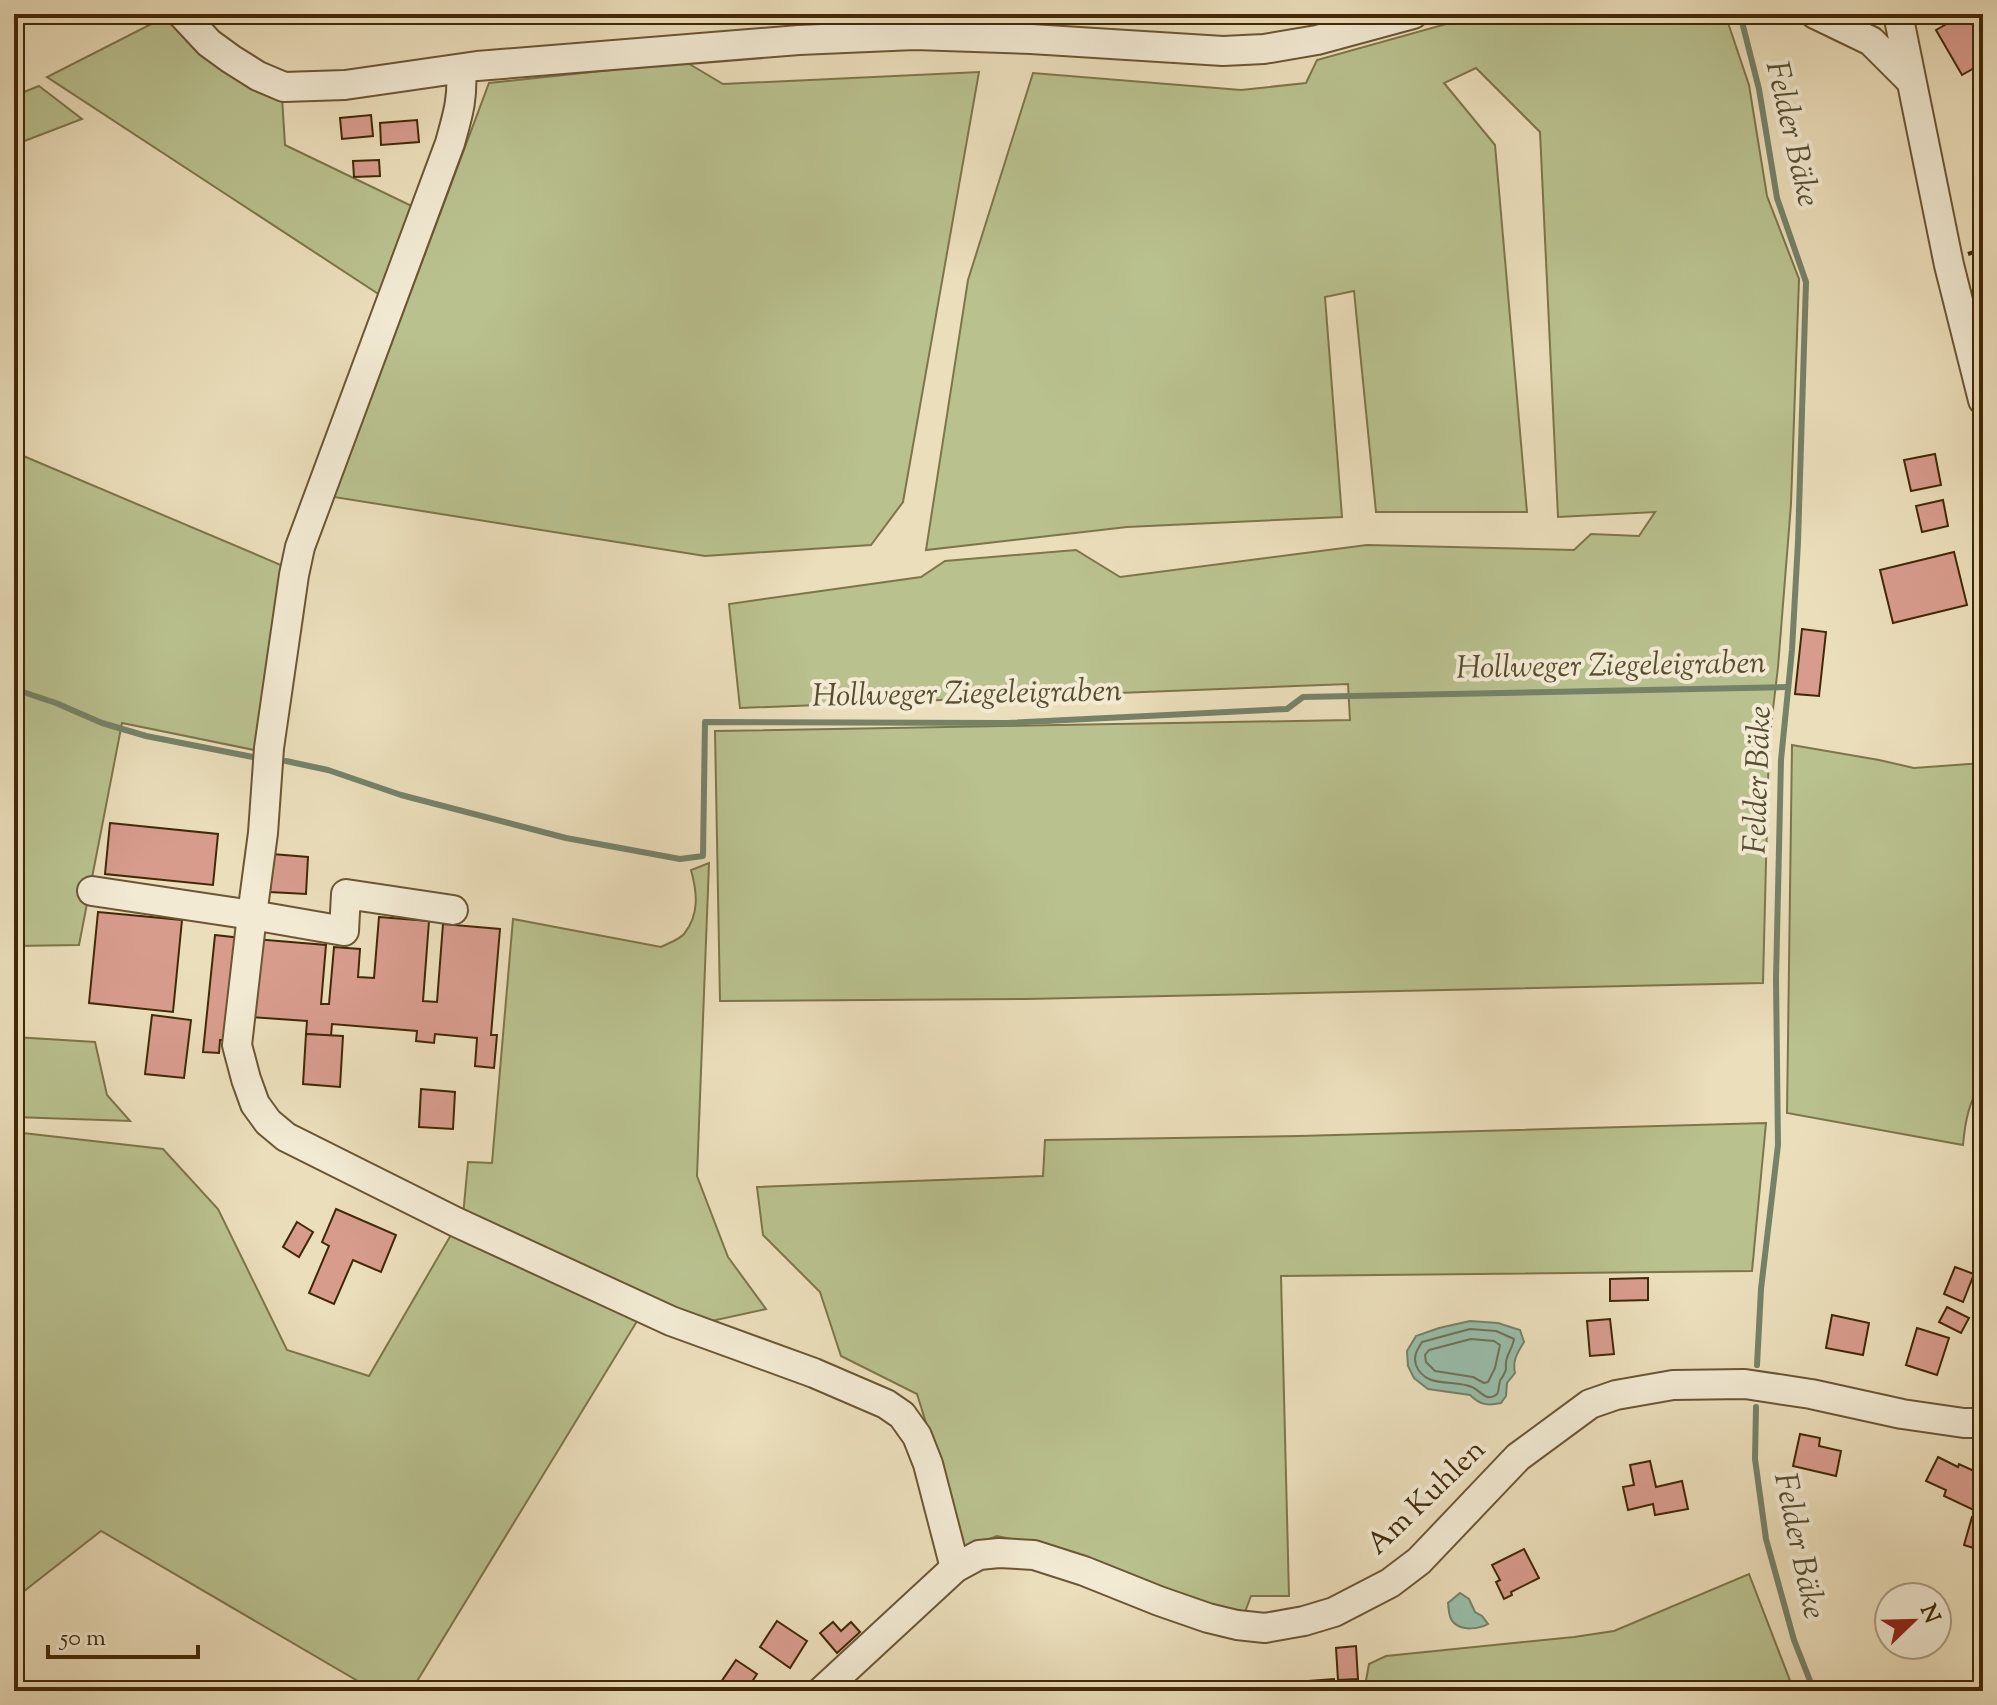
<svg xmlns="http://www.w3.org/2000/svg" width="1997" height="1705" font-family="'Sorts Mill Goudy',serif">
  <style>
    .green { fill: #b9c18f; stroke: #7e754a; stroke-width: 2 }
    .water { fill: #99bdaa; stroke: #768268; stroke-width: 2 }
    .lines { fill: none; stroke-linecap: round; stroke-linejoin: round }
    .shore { stroke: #6e7358; stroke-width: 2 }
    .stream { stroke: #768268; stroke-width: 6 }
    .building { fill: #d89c8d; stroke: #422906; stroke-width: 2 }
    .minor-casing { stroke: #6c5633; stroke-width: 32 }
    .path { stroke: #422906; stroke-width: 4; stroke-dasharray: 6 4; stroke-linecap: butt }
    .minor { stroke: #f2ead3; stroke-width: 28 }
    .labels { text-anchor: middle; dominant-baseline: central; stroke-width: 8; stroke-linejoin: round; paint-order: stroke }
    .street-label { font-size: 30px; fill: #422906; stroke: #f2ead3 }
    .water-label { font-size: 32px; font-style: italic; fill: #584e2f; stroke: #f2ead3 }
  </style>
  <rect width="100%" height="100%" fill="#ebdebb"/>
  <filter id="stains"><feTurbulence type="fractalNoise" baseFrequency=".0025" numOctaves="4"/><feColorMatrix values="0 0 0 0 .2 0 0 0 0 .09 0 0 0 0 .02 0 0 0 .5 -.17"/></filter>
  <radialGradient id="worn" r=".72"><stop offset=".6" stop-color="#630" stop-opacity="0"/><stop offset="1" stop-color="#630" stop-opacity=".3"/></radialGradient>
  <g class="green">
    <polygon points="1482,14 1725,14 1749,85 1767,196 1799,279 1791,504 1778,667 1769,743 1763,983 1026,999 720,1001 715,731 1350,720 1348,684 740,708 729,604 921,577 945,561 1076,550 1120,577 1367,545 1574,550 1591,534 1639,536 1655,512 1558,517 1540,132 1476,68 1444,83 1495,145 1527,512 1376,512 1354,291 1325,297 1342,517 1127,527 926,550 968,280 1033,73 1241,90 1306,83 1317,60"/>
    <polygon points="165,17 217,61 282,97 285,145 418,209 383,297 47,77"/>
    <polygon points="686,62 723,84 979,72 903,502 871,545 705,556 334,497 489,83"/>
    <polygon points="39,86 82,119 14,145 14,96"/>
    <polygon points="14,452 288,568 264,752 122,723 79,945 14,946"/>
    <path d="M 1792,745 L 1879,760 L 1914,768 L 1983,763 L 1983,1080 C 1969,1100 1965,1122 1963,1145 L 1787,1113 Z"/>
    <path d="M 709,863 L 697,1176 L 728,1257 L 766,1309 L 698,1324 L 463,1216 L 468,1162 L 492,1163 L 513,919 L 661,947 C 668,943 679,940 684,934 C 700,914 697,892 691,870 Z"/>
    <polygon points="14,1037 95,1042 107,1095 130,1121 14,1117"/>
    <polygon points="1766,1123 1752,1271 1281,1276 1289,1596 1251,1596 1245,1612 1181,1597 1059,1549 997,1536 965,1548 917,1394 841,1356 820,1292 763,1235 757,1187 1043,1176 1045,1140 1299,1136"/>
    <polygon points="14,1132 163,1149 218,1209 287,1350 369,1376 455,1228 639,1318 411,1691 375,1691 101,1531 14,1599"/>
    <polygon points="1749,1574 1794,1691 1364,1691 1369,1664 1386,1656 1574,1637 1614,1631"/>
  </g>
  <g class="water">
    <path d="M 1470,1321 L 1498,1323 L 1520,1330 L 1524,1342 C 1518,1352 1512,1360 1515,1373 L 1507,1383 L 1506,1396 L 1501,1403 C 1488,1406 1480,1405 1470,1395 L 1428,1389 L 1414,1378 L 1408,1366 L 1407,1351 L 1416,1336 L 1439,1328 Z"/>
    <path d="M 1460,1593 L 1469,1599 L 1475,1612 L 1482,1616 L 1488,1624 C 1479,1629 1462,1631 1454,1623 C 1448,1618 1449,1609 1448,1603 Z"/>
  </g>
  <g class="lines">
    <g class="shore">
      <path d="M 1470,1329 L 1496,1331 L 1514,1339 C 1513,1347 1507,1354 1506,1362 C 1505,1370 1508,1367 1504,1374 C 1499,1384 1501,1375 1499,1386 C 1498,1391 1499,1394 1494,1396 C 1486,1401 1479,1390 1472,1387 C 1454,1379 1425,1389 1416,1365 C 1413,1356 1417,1350 1422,1342 Z"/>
      <polygon points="1471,1339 1494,1341 1500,1345 1495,1368 1488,1382 1484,1383 1473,1377 1435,1371 1426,1362 1425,1355 1429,1350"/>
    </g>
    <g class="stream">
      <polyline points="1740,14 1759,89 1777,198 1806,282 1798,542 1792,650 1781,760 1776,979 1778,1145 1761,1289 1757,1365"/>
      <polyline points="14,689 56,703 102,723 146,736 258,758"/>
      <polyline points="286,761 328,770 401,795 566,838 680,859 703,856 705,722 1007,723 1287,709 1303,697 1788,687"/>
      <polyline points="1756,1407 1755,1459 1766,1539 1794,1640 1814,1691"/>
    </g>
  </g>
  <g class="building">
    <polygon points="1964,14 1977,14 1983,25 1983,63 1962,75 1936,30"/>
    <polygon points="371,115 373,136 342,139 340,118"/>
    <polygon points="417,120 419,142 381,145 380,123"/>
    <polygon points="379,160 380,176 354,177 353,161"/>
    <polygon points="1935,454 1941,485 1911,491 1904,460"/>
    <polygon points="1943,500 1948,526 1922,532 1916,506"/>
    <polygon points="1954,552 1967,605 1893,623 1880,570"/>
    <polygon points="1802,629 1826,632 1819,696 1795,694"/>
    <polygon points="110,823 218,834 213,885 105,874"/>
    <polygon points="272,854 308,857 306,894 270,892"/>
    <polygon points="98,912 182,920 173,1012 89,1003"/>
    <polygon points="379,917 429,921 423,1001 437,1002 443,924 500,929 491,1035 497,1035 494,1068 475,1066 477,1038 435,1034 434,1043 416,1041 417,1031 332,1024 331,1036 306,1034 307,1021 249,1017 255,939 326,945 321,1004 329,1004 334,947 360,949 358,977 374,978"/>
    <polygon points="215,935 241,938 226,1040 220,1040 219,1053 203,1052"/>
    <polygon points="152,1015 191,1020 184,1078 145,1074"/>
    <polygon points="306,1034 343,1036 340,1087 303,1084"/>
    <polygon points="421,1089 455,1092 453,1129 419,1127"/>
    <polygon points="336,1209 396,1235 381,1272 353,1260 334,1304 309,1293 329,1246 322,1242"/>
    <polygon points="297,1222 313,1232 299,1257 283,1247"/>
    <polygon points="1955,1267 1974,1274 1963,1302 1944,1294"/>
    <polygon points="1648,1278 1648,1300 1610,1301 1610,1279"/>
    <polygon points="1947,1307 1969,1318 1961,1333 1939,1322"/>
    <polygon points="1832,1315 1869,1323 1863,1355 1826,1348"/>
    <polygon points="1610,1319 1614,1354 1590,1356 1587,1321"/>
    <polygon points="1917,1328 1949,1338 1937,1375 1906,1365"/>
    <polygon points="1800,1434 1820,1438 1819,1446 1841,1451 1836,1476 1793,1466"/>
    <polygon points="1938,1457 1958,1467 1959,1464 1983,1475 1983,1506 1980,1513 1944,1496 1946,1490 1926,1481"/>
    <polygon points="1650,1461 1656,1487 1682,1481 1688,1509 1655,1515 1653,1504 1628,1510 1623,1487 1634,1485 1630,1465"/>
    <polygon points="1972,1517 1983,1520 1983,1539 1980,1550 1964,1545"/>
    <polygon points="1524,1549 1539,1578 1511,1592 1512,1595 1504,1599 1496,1582 1500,1580 1492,1565"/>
    <polygon points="777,1621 807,1641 790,1668 760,1647"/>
    <polygon points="833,1622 841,1631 851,1622 860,1632 837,1653 820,1633"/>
    <polygon points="1356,1646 1358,1679 1338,1680 1336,1648"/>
    <polygon points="736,1660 757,1674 746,1691 720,1691 717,1688"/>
    <polygon points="1334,1679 1335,1691 1296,1691 1295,1682"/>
  </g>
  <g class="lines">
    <g class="minor-casing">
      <g id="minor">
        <polyline points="182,14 209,43 231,59 258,76 284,87 345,85 477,66 799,40 915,35 1031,39 1223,51 1264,49 1317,40 1413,14"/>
        <polyline points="1815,14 1871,41 1911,81"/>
        <polyline points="1898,14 1949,265 1983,400"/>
        <polyline points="92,891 252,915 237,1045 246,1079 255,1104 268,1122 286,1137 456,1222 671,1321 814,1373 886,1404 902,1415 917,1436 928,1464 955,1568"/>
        <path d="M 453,910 L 346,894 L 344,931 L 252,915 L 263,833 L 269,748 L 294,575 L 300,547 L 450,143 C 458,114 463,99 461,69"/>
        <polyline points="822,1691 955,1568 979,1555 999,1553 1034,1555 1084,1571 1159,1601 1208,1618 1237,1625 1265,1628 1304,1621 1334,1612 1390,1583 1419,1561 1518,1457 1590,1404 1616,1395 1673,1385 1745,1384 1811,1394 1902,1414 1964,1423 1983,1423"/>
      </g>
    </g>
    <polyline class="path" points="1968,254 1983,249"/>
    <use href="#minor" class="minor"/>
  </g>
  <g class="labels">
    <g class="street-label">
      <text transform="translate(1427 1498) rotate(-44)">Am Kuhlen</text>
    </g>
    <g class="water-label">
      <text transform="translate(1791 134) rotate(77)">Felder Bäke</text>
      <text transform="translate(1611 667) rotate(-1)">Hollweger Ziegeleigraben</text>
      <text transform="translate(967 695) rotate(-1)">Hollweger Ziegeleigraben</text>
      <text transform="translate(1759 780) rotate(-88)">Felder Bäke</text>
      <text transform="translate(1798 1546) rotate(78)">Felder Bäke</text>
    </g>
  </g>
  <rect width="1997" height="1705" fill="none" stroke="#ebdebb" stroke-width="48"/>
  <rect x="16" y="16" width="1965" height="1673" fill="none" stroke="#422906" stroke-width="4"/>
  <rect x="24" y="24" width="1949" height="1657" fill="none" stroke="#422906" stroke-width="2"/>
  <g transform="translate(1913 1621) rotate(67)"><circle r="38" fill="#f2ead3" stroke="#ac9d81" stroke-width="2"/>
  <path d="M0-6L14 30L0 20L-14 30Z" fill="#8f2418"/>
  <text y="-12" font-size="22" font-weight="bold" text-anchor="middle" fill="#422906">N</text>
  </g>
  <path d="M48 1645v12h150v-12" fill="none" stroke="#422906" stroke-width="4"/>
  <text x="60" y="1645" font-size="24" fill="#422906" stroke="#f2ead3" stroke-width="6" paint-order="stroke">50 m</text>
  <rect width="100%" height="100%" filter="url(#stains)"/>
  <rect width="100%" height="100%" fill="url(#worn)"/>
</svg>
